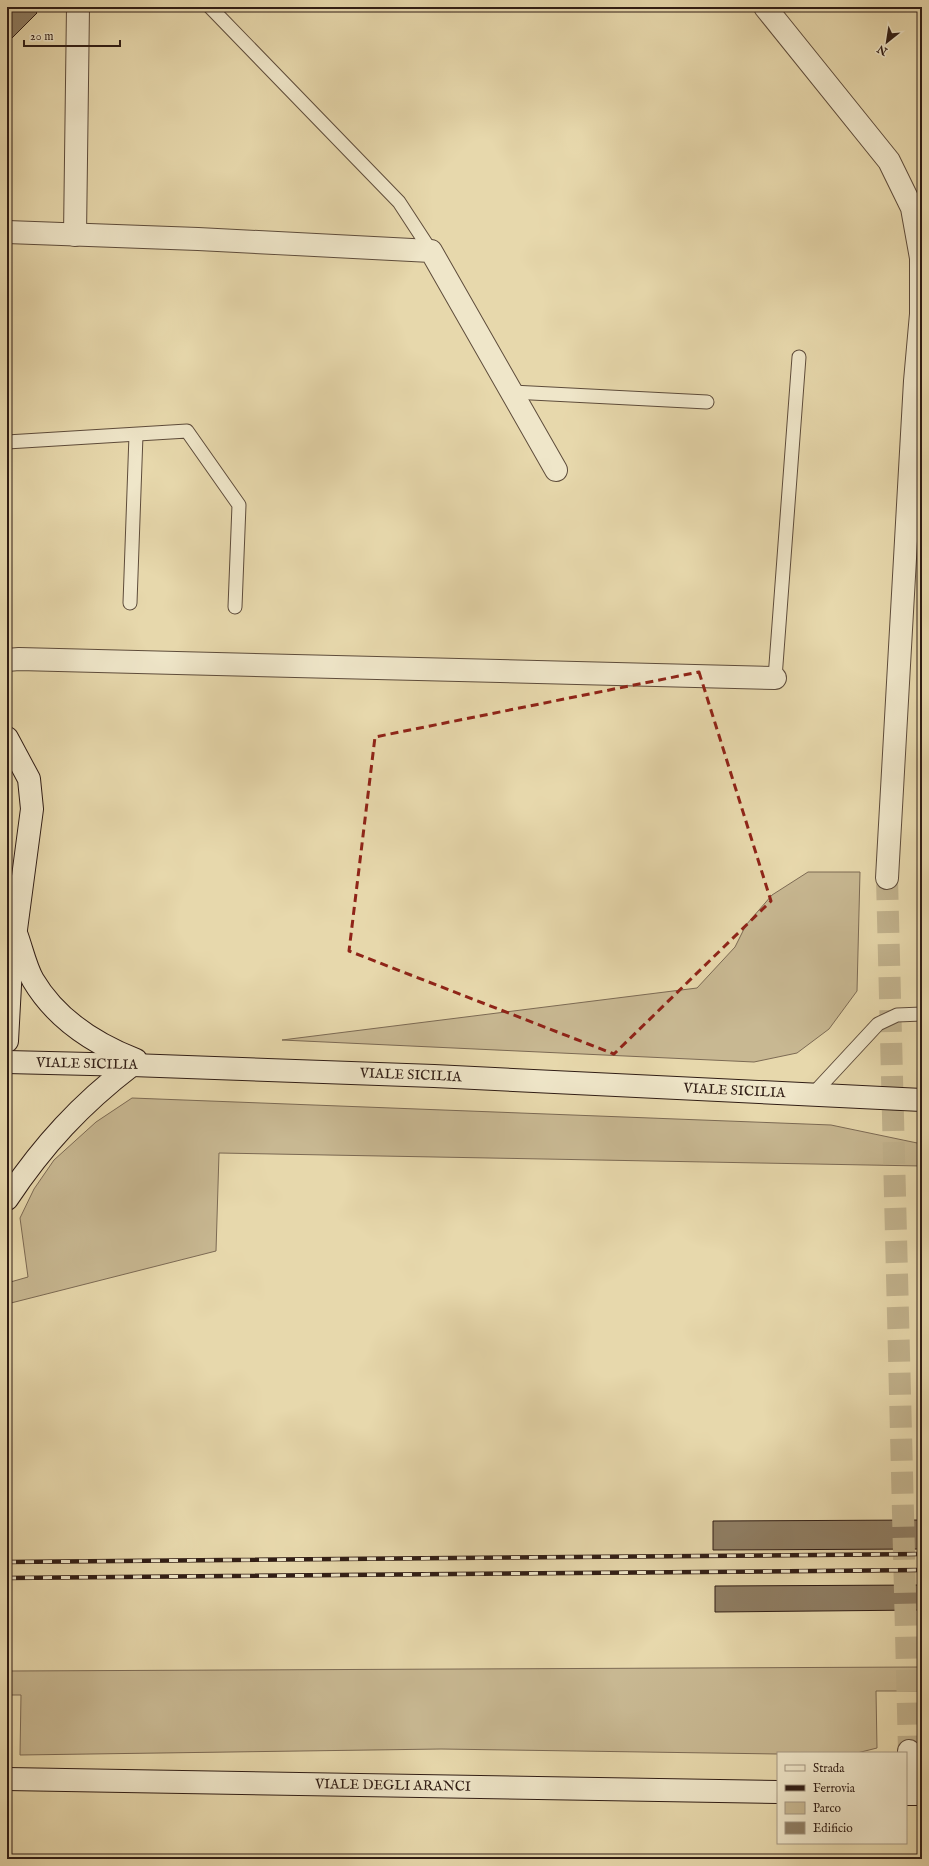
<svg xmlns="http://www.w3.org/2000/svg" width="929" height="1866" font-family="'IM FELL English',serif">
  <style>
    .green { fill: #c8b892; stroke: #7c6a54 }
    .building { fill: #8f7e64; stroke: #301d15 }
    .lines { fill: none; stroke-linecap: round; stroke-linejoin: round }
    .street-tunnel { stroke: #c2b38e; stroke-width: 22; stroke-dasharray: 22 11; stroke-linecap: butt }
    .lane-casing { stroke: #5e4c3b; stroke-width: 15 }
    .street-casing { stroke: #5e4c3b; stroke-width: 24 }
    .secondary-casing { stroke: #301d15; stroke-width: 24 }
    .lane { stroke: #efe6c9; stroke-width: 13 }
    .street { stroke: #efe6c9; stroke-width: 22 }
    .secondary { stroke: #efe6c9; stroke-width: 22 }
    .rail-casing { stroke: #301d15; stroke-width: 4.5 }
    .rail { stroke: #efe6c9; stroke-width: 3; stroke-dasharray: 9; stroke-linecap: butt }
    .marked { fill: none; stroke: #8f2418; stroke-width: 3; stroke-dasharray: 8 5; stroke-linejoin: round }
    .labels { text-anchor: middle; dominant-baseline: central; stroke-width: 3; stroke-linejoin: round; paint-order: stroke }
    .street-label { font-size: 14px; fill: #301d15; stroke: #efe6c9 }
  </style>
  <rect width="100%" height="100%" fill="#e7d8ac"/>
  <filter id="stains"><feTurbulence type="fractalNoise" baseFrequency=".005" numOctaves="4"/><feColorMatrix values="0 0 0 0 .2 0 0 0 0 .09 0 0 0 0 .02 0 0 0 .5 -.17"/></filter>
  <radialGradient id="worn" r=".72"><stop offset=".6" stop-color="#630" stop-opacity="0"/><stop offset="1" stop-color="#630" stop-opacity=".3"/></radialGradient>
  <g class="green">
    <polygon points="808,872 860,872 857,991 829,1029 797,1053 754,1062 282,1040 697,988 735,947 746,925 772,895"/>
    <polygon points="132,1098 831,1125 922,1144 922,1166 219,1153 216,1251 7,1304 7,1283 28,1277 20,1218 34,1189 54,1160 96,1122"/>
    <polygon points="922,1667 922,1691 876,1691 877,1748 857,1753 778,1754 441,1749 20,1755 21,1695 7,1695 7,1671"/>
  </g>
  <g class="building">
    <polygon points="7,7 32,7 37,13 7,43"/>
    <polygon points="922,1520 922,1549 713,1550 713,1521"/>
    <polygon points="922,1585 922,1610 715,1612 715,1586"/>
  </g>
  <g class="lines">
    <polyline class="street-tunnel" points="887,878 909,1751"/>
    <g class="lane-casing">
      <g id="lane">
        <polyline points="210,7 399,202 431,251"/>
        <polyline points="512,392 707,402"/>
        <polyline points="7,442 187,431 239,505 235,607"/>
        <polyline points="130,603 136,435"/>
        <polyline points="775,678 799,357"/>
        <polyline points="814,1093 878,1024 897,1015 922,1014"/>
      </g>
    </g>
    <g class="street-casing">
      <g id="street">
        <polyline points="765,7 889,161 912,208 921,258 921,314 915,381 887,878"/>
        <polyline points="7,232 198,239 431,251 556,470"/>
        <polyline points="75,235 78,7"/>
        <polyline points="7,660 19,659 775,678"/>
        <polyline points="909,1751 910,1794"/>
      </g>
    </g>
    <g class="secondary-casing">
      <g id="secondary">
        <polyline points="7,738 29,779 32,809 11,967 7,1041"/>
        <path d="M 17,936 C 22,950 26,968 33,980 C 56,1019 95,1044 136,1060"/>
        <path id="s1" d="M 7,1062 L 132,1065 L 434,1076 L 922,1100"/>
        <path d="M 7,1199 C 43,1145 81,1104 132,1065"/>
        <path id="s2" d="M 7,1779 L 778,1792"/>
        <polyline points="906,1794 922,1794"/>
      </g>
    </g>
    <use href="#lane" class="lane"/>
    <use href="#street" class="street"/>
    <use href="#secondary" class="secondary"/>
    <g class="rail-casing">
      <g id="rail">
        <polyline points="7,1562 922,1554"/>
        <polyline points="7,1578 922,1570"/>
      </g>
    </g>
    <use href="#rail" class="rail"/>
  </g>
  <path class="marked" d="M 699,672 L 771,901 L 614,1054 L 349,951 L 375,737 Z"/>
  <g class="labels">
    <g class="street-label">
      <text stroke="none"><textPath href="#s1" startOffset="80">VIALE SICILIA</textPath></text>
      <text stroke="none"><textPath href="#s1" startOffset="404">VIALE SICILIA</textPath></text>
      <text stroke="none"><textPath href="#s1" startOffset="728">VIALE SICILIA</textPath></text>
      <text stroke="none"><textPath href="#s2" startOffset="386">VIALE DEGLI ARANCI</textPath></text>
    </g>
  </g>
  <rect width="929" height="1866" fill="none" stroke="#e7d8ac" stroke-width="24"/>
  <rect x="8" y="8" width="913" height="1850" fill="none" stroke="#301d15" stroke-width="2"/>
  <rect x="12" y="12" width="905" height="1842" fill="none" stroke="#301d15"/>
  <rect x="777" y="1752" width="130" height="92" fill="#efe6c9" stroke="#a39681"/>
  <rect x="785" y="1765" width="20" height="6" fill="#efe6c9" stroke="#a39681"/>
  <text x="813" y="1772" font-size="12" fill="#301d15">Strada</text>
  <rect x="785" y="1785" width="20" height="6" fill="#301d15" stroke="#a39681"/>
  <text x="813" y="1792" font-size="12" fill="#301d15">Ferrovia</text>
  <rect x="785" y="1802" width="20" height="12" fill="#c8b892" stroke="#a39681"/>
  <text x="813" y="1812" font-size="12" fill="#301d15">Parco</text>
  <rect x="785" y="1822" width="20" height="12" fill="#8f7e64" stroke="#a39681"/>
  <text x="813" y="1832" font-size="12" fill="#301d15">Edificio</text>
  <g transform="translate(887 42) rotate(210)" stroke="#efe6c9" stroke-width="3" paint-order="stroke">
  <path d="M0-3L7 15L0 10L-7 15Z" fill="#301d15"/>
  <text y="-6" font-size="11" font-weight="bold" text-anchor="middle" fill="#301d15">N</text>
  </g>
  <path d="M24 40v6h96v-6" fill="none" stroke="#301d15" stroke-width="2"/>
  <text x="30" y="40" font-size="12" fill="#301d15" stroke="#efe6c9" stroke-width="3" paint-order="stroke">20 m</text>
  <rect width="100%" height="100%" filter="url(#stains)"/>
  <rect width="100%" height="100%" fill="url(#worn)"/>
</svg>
